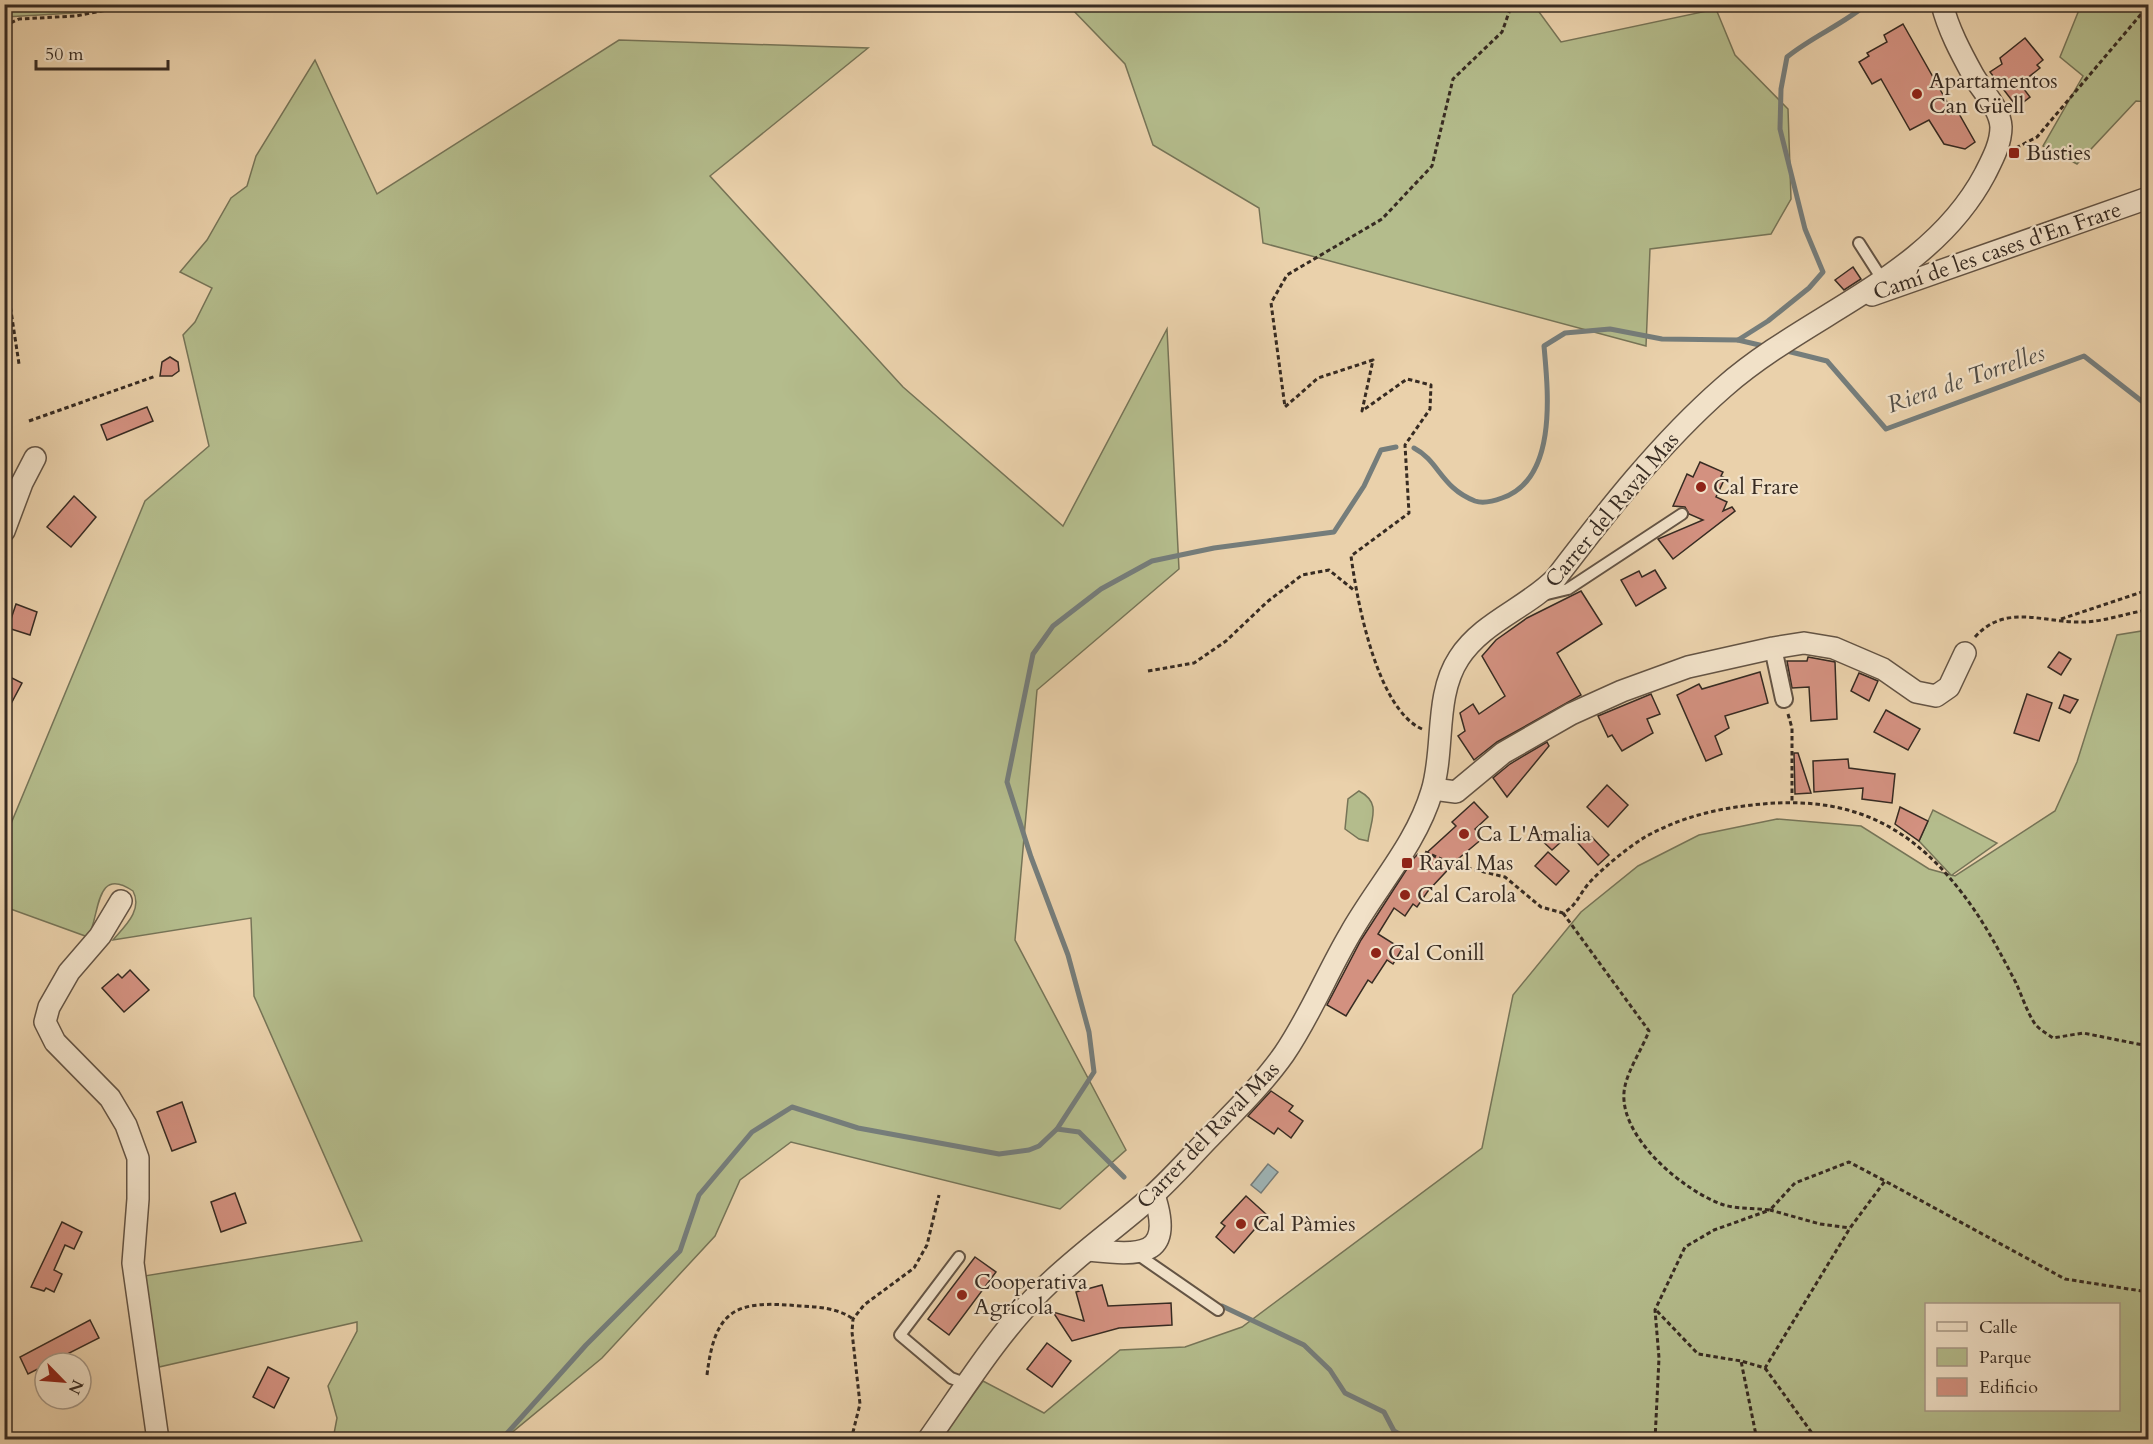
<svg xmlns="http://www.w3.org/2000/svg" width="2153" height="1444" font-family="Cardo,serif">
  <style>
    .green { fill: #b4bc8c; stroke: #767457; stroke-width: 1.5; fill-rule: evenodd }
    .water { fill: #9eb4b6; stroke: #757d7b; stroke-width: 1.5 }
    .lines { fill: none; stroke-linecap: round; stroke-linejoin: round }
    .stream { stroke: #757d7b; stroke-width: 5 }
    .building { fill: #d39180; stroke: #372b22; stroke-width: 1.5 }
    .service-casing { stroke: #645444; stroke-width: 14 }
    .pedestrian-casing { stroke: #645444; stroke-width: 20 }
    .minor-casing { stroke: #645444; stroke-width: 24 }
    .path { stroke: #372b22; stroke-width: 3; stroke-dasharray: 4.5 3; stroke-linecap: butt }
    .service { stroke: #f1e1c8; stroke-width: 10 }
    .pedestrian { stroke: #f1e1c8; stroke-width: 16 }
    .minor { stroke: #f1e1c8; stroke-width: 21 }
    .poi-dot { fill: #8f2418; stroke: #f1e1c8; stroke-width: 2 }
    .labels { text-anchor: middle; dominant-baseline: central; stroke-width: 4.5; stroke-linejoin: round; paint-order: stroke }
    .poi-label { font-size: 22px; fill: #372b22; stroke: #f1e1c8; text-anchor: start }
    .street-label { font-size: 22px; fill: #372b22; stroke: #f1e1c8 }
    .water-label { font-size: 24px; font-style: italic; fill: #514d47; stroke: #f1e1c8 }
  </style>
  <rect width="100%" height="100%" fill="#ead1ab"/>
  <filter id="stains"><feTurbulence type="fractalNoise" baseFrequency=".00333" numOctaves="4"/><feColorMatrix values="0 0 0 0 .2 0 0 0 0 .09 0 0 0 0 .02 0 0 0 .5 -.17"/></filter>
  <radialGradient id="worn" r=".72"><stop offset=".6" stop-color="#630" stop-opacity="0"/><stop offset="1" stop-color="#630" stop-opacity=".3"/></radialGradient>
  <g class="green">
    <polygon points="179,5 179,7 5,17 5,5"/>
    <polygon points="1068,5 1534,5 1561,42 1716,9 1735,55 1788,109 1791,199 1771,234 1650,249 1646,346 1263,243 1259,208 1153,145 1125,64"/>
    <polygon points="2081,5 2148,5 2148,23 2141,31 2148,38 2148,102 2136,101 2077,164 2043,146 2083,76 2060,57"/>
    <path d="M 619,40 L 868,48 L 710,176 L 903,387 L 1063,526 L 1167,329 L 1179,569 L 1037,690 L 1015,940 L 1126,1150 L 1060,1209 L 791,1142 L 740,1180 L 715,1236 L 602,1358 L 504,1439 L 333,1439 L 337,1418 L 328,1386 L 357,1331 L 357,1322 L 159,1367 L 144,1276 L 362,1241 L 254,996 L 251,918 L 113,940 C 125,926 143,910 133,891 C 94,864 100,918 88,937 L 5,907 L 5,838 L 145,501 L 209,446 L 183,335 L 195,322 L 212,288 L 180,272 L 207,240 L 231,198 L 247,186 L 256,156 L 315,60 L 377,194 Z"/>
    <path d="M 2148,630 L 2148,1439 L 940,1440 L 983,1381 L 1044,1413 L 1120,1350 L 1185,1347 L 1242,1327 L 1482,1148 L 1513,995 L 1581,912 L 1638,866 L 1699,835 L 1777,819 L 1861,826 L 1929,869 L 1951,875 L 1919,841 L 1933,810 L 1997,843 L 1952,875 L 1955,876 L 2055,811 L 2077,762 L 2117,635 ZM 1926,1304 L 2118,1304 L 2118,1410 L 1926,1410 Z"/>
    <path d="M 1359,791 C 1382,803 1371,819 1368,841 L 1359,839 L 1345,829 L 1348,799 Z"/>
  </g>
  <polygon class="water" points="1268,1164 1278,1172 1261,1193 1251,1185"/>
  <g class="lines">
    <g class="stream">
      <polyline points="1738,340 1768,347"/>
      <polyline points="1783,350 1827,361 1886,429 2084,356 2148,406"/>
      <path d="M 1414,448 C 1439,461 1441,488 1475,501 C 1484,504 1494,501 1502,498 C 1558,479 1548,391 1544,346 L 1565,333 L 1610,329 L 1662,339 L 1738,340 L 1768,321 L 1809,288 L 1823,272 L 1805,229 L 1780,129 L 1781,89 L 1787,57 C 1813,36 1842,25 1867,4"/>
      <polyline points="1057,1129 1094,1072 1089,1032 1068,955 1031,857 1007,782 1033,654 1053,626 1101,589 1152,561 1214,548 1334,532 1364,486 1381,450 1396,447"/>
      <polyline points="1222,1306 1304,1345 1330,1370 1345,1393 1384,1412 1394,1431 1409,1440"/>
      <polyline points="501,1440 586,1345 680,1251 699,1195 752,1132 792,1107 858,1128 999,1154 1029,1150 1039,1146 1057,1129 1079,1132 1124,1177"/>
    </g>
  </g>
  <g class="building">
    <polygon points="1903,24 1950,107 1954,105 1975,142 1965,149 1944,144 1929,120 1910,130 1881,79 1872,84 1859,62 1869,56 1867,53 1887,42 1884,35"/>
    <polygon points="2025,38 2043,60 2037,65 2040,68 2020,84 2030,97 2017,107 1990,72 2002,64 2000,58"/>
    <polygon points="1853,267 1861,279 1844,290 1835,280"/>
    <polygon points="170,357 178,362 179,371 172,376 160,376 162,362"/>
    <polygon points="147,407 153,421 107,440 101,425"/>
    <polygon points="1700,462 1723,472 1721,476 1725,478 1716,497 1727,502 1723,511 1732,507 1735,511 1673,559 1658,539 1703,520 1689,514 1685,507 1673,506 1687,474 1693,477"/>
    <polygon points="74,496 96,517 71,547 47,527"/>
    <polygon points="1655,570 1666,588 1636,606 1621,580 1639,571 1642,577"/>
    <polygon points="1581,591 1602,624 1557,653 1581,695 1497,742 1474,760 1458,736 1465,731 1460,713 1473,704 1479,714 1505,696 1482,656 1496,640 1527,618"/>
    <polygon points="16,604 37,612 30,635 8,628"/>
    <polygon points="2059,652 2071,659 2061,675 2048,667"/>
    <polygon points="1808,657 1835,662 1837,719 1811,721 1809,687 1792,688 1787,661 1807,661"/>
    <polygon points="1760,672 1768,703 1725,716 1729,728 1715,736 1722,754 1706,761 1677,695 1699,684 1702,689"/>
    <polygon points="1859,673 1878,681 1869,701 1851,691"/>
    <polygon points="4,674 22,683 4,717"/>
    <polygon points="1651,694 1660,714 1647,719 1653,733 1622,751 1612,735 1608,737 1598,716"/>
    <polygon points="2027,694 2052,703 2039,741 2014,733"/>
    <polygon points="2064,695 2078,700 2070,713 2059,708"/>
    <polygon points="1886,710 1920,729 1908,750 1874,732"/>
    <polygon points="1547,742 1549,746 1507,797 1493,778 1510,764"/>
    <polygon points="1794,753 1798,753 1811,793 1795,794"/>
    <polygon points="1848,759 1849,768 1895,774 1892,803 1862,799 1863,788 1814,792 1813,761"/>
    <polygon points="1607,785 1628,805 1608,827 1587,807"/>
    <polygon points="1474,802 1488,817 1475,829 1483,838 1458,859 1428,891 1417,907 1413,904 1405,916 1394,908 1378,934 1402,949 1393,964 1387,960 1372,983 1368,980 1346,1016 1327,1005 1361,940 1414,858 1418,854 1422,857 1456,826 1452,822"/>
    <polygon points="1900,807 1928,821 1919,841 1895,824"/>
    <polygon points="1551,830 1562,841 1552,850 1537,836"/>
    <polygon points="1587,832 1609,855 1598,865 1577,842"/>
    <polygon points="1548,852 1569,871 1556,885 1535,866"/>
    <polygon points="130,970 149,990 124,1012 102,988 118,974 122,978"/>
    <polygon points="1271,1091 1293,1106 1289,1111 1303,1121 1291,1138 1278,1128 1274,1134 1248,1116"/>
    <polygon points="182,1102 196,1142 172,1151 157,1112"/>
    <polygon points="235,1193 246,1223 221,1232 211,1202"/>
    <polygon points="1246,1196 1267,1215 1234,1253 1216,1237 1225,1226 1221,1223"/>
    <polygon points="62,1222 82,1232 74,1249 65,1245 54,1270 62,1274 54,1292 46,1288 44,1291 31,1287"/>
    <polygon points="975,1257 996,1272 949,1335 928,1319"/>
    <polygon points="1102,1285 1108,1306 1171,1303 1172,1325 1119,1328 1072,1341 1053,1312 1084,1321 1076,1292"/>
    <polygon points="90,1320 99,1338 28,1374 20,1357"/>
    <polygon points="1047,1343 1071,1361 1052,1387 1027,1369"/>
    <polygon points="268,1367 289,1378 274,1408 253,1397"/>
  </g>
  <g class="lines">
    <g class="service-casing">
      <g id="service">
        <polyline points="1859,243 1882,279"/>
        <polyline points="1543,595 1568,589 1682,514"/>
        <polyline points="1137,1254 1218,1310"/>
        <polyline points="959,1257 900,1335 951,1378 967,1384"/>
      </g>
    </g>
    <g class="pedestrian-casing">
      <polyline id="pedestrian" points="1773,648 1784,699"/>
    </g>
    <g class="minor-casing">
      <g id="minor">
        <polyline points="1872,295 2148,198"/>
        <polyline points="4,531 22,483 35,458"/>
        <polyline points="1433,789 1456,792 1503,753 1571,714 1622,691 1688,667 1773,648 1804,643 1834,648 1883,669 1916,692 1936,696 1949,687 1965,653"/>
        <polyline points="121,901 100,936 69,972 49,1007 45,1022 55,1042 110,1098 126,1125 138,1158 138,1199 133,1263 158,1440"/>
        <path d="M 1088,1250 C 1137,1255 1176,1260 1154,1195"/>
        <path d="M 928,1440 C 964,1389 997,1335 1041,1291 C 1072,1260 1108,1234 1141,1206 C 1165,1186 1186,1162 1207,1140 C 1234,1112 1262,1085 1284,1054 C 1310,1016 1327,973 1350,934 C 1377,886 1416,845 1432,791 C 1445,749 1434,696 1459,658 C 1482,622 1527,608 1556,578 C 1607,511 1660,443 1724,387 C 1808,313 1930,278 1985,174 C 1992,160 2001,144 2001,127 C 2000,108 1982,91 1973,75 C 1961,53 1948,29 1942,4"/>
      </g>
    </g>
    <g class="path">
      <polyline points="4,26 19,19 76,16 136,4"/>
      <polyline points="2016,148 2037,137 2148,6"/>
      <polyline points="4,286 9,298 19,364"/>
      <polyline points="29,421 156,376"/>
      <polyline points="2061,619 2148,590"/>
      <path d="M 1975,637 C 2006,602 2046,624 2085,622 C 2106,621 2127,613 2148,610"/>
      <polyline points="1148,671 1194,663 1226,641 1267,602 1302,575 1329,570 1355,591"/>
      <polyline points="1788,714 1792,728 1792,802"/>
      <path d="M 1422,729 C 1377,709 1357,601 1351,556 L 1409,513 L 1405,445 L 1430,409 L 1431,385 L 1407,379 L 1362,411 L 1373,360 L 1318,378 L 1285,407 L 1271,303 L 1287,275 L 1382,219 L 1432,166 L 1453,79 L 1502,32 L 1512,4"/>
      <path d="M 1425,852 L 1455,865 L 1505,877 L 1541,907 L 1563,913 C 1576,907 1580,893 1589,883 C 1605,866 1626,849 1645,837 C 1675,820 1710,810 1744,806 C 1847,792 1913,822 1973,908 C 1989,931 2003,958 2016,983 C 2022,996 2027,1012 2035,1024 C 2039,1029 2047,1034 2053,1038 L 2083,1033 L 2148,1046"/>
      <path d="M 1563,913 L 1649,1031 C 1642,1049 1629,1068 1625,1086 C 1614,1134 1684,1192 1724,1205 C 1738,1209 1755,1208 1770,1210 L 1795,1183 L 1849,1162 L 1885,1181"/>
      <polyline points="1657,1311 1698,1354 1741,1361"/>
      <polyline points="1765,1368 1817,1440"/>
      <path d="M 707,1375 C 715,1308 736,1300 800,1306 C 819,1307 838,1308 853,1319"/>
      <polyline points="851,1440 860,1404 852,1332 853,1319 864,1305 914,1268 927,1245 939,1195"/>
      <polyline points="1655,1440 1659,1358 1655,1310 1685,1247 1714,1230 1770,1210 1820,1224 1850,1228"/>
      <polyline points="1757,1440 1741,1361 1765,1368 1850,1228 1885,1181 2065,1279 2148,1292"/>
    </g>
    <use href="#service" class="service"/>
    <use href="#pedestrian" class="pedestrian"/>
    <use href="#minor" class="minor"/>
  </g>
  <g class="poi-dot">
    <circle cx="1917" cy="94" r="6"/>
    <rect x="2008" y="147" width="12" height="12" rx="3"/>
    <circle cx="1701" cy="487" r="6"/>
    <circle cx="1464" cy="834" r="6"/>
    <rect x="1401" y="857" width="12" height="12" rx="3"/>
    <circle cx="1405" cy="895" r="6"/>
    <circle cx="1376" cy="953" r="6"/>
    <circle cx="1241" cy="1224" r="6"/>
    <circle cx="962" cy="1295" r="6"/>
  </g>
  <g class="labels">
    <g class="poi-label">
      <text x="1929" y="81">Apartamentos<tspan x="1929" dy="25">Can Güell</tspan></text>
      <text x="2026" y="153">Bústies</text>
      <text x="1713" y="487">Cal Frare</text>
      <text x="1476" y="834">Ca L'Amalia</text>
      <text x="1419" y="863">Raval Mas</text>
      <text x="1417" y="895">Cal Carola</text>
      <text x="1388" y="953">Cal Conill</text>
      <text x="1253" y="1224">Cal Pàmies</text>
      <text x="974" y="1282">Cooperativa<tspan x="974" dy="25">Agrícola</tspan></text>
    </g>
    <g class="street-label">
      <text transform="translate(1997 251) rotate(-19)">Camí de les cases d'En Frare</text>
      <text transform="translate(1612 510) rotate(-50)">Carrer del Raval Mas</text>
      <text transform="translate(1208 1135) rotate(-46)">Carrer del Raval Mas</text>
    </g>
    <g class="water-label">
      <text transform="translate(1966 379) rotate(-19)">Riera de Torrelles</text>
    </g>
  </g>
  <rect width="2153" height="1444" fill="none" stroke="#ead1ab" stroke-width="24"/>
  <rect x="6" y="6" width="2141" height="1432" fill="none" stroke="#372b22" stroke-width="3"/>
  <rect x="12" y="12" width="2129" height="1420" fill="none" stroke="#372b22" stroke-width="1.5"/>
  <rect x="1925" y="1303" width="195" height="108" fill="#f1e1c8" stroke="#a79886" stroke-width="1.5"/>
  <rect x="1937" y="1322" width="30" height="9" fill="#f1e1c8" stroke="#a79886" stroke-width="1.5"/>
  <text x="1979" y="1333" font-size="18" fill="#372b22">Calle</text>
  <rect x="1937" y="1348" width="30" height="18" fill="#b4bc8c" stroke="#a79886" stroke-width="1.5"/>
  <text x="1979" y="1363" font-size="18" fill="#372b22">Parque</text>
  <rect x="1937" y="1378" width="30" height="18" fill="#d39180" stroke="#a79886" stroke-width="1.5"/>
  <text x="1979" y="1393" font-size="18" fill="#372b22">Edificio</text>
  <g transform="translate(63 1381) rotate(115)"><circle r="28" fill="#f1e1c8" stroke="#a79886" stroke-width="1.5"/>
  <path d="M0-4.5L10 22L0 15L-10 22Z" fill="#8f2418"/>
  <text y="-9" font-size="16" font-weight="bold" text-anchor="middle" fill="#372b22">N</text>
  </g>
  <path d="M36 60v9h132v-9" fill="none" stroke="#372b22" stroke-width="3"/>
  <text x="45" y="60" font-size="18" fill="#372b22" stroke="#f1e1c8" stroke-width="4.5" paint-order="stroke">50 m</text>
  <rect width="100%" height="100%" filter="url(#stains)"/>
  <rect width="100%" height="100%" fill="url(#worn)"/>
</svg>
